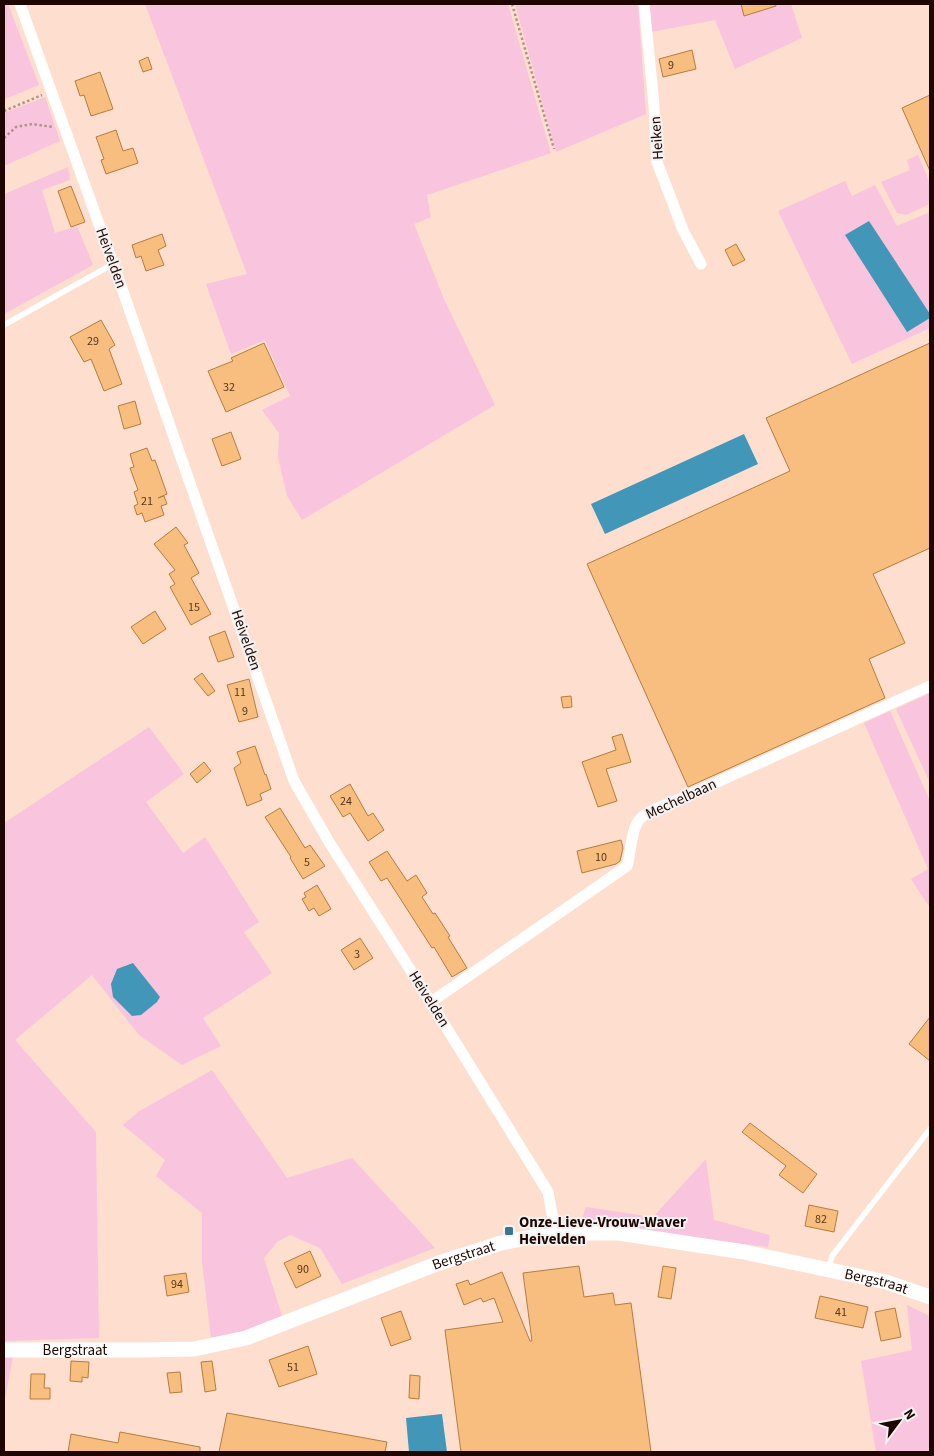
<svg xmlns="http://www.w3.org/2000/svg" width="934" height="1456" font-family="'Source Sans 3',sans-serif">
  <style>
    .green { fill: #f9c4de }
    .water { fill: #4296b8 }
    .building { fill: #f8be7f; stroke: #b47d3f }
    .lines { fill: none; stroke-linecap: round; stroke-linejoin: round }
    .path { stroke: #b19487; stroke-width: 2.5; stroke-dasharray: 2.5 2.5; stroke-linecap: butt }
    .service { stroke: #fff; stroke-width: 5.5 }
    .minor { stroke: #fff; stroke-width: 11 }
    .tertiary { stroke: #fff; stroke-width: 15 }
    .poi-dot { fill: #3a748d; stroke: #f2f2f2; stroke-width: 2 }
    .labels { text-anchor: middle; dominant-baseline: central; stroke-width: 4; stroke-linejoin: round; paint-order: stroke }
    .number-label { font-size: 12px; fill: #553420 }
    .street-label { font-size: 15px; fill: #1f0600; stroke: #f2f2f2 }
    .poi-label { font-size: 15px; font-weight: bold; fill: #1f0600; stroke: #f2f2f2; text-anchor: start }
  </style>
  <rect width="100%" height="100%" fill="#fedece"/>
  <g class="green">
    <polygon points="4,4 8,4 39,85 5,99 4,95"/>
    <polygon points="145,4 508,4 551,153 427,195 431,217 414,224 444,299 495,405 302,520 287,496 278,457 279,433 262,410 290,396 265,340 231,354 206,284 247,274"/>
    <polygon points="515,4 638,4 646,114 556,152"/>
    <polygon points="649,4 791,4 802,38 735,69 715,20 651,32"/>
    <polygon points="45,97 60,141 4,166 4,113"/>
    <polygon points="918,155 930,183 930,204 906,215 897,213 881,182 910,170 907,160"/>
    <polygon points="68,167 70,180 42,190 55,233 77,226 93,265 4,314 4,194"/>
    <polygon points="845,181 852,196 875,185 897,226 930,212 930,328 852,364 778,211"/>
    <polygon points="930,693 930,783 896,709"/>
    <polygon points="890,711 930,801 930,904 928,905 911,879 928,869 864,723"/>
    <polygon points="149,727 184,774 146,802 183,853 205,837 259,922 244,932 272,973 203,1018 221,1046 182,1065 139,1035 92,975 15,1040 96,1132 99,1338 4,1341 4,823"/>
    <polygon points="212,1070 287,1178 352,1158 435,1248 342,1284 320,1248 290,1235 277,1242 264,1258 282,1316 242,1332 211,1338 202,1262 202,1213 156,1176 165,1160 123,1125 138,1112"/>
    <polygon points="706,1159 714,1220 770,1235 768,1247 580,1225 586,1207 653,1217"/>
    <polygon points="907,1305 930,1316 930,1452 876,1452 861,1361 912,1350"/>
    <polygon points="13,1357 4,1404 4,1358"/>
  </g>
  <g class="water">
    <polygon points="869,221 930,314 930,318 907,332 845,235"/>
    <polygon points="744,434 758,464 605,534 591,504"/>
    <polygon points="133,963 160,997 157,1002 141,1015 132,1016 113,997 111,984 117,969"/>
    <polygon points="442,1414 447,1452 409,1452 406,1418"/>
  </g>
  <g class="building">
    <polygon points="741,4 776,4 776,6 744,16"/>
    <polygon points="692,50 696,69 663,77 659,59"/>
    <polygon points="148,57 152,69 143,72 139,61"/>
    <polygon points="100,72 113,109 91,116 84,95 80,96 75,81"/>
    <polygon points="930,95 930,171 902,108"/>
    <polygon points="116,130 123,151 133,148 138,163 106,174 101,160 104,159 96,137"/>
    <polygon points="71,186 85,222 71,227 58,191"/>
    <polygon points="162,234 166,246 158,250 164,265 146,271 141,256 136,258 132,245"/>
    <polygon points="736,244 745,260 733,266 725,250"/>
    <polygon points="101,320 115,345 109,349 122,384 104,391 91,359 84,362 70,337"/>
    <polygon points="264,343 284,387 226,412 208,371 233,361 231,358"/>
    <polygon points="930,343 930,548 873,574 905,643 869,659 885,698 688,787 587,564 790,471 766,418"/>
    <polygon points="135,401 141,424 124,429 118,406"/>
    <polygon points="231,432 241,459 222,466 212,439"/>
    <polygon points="147,448 152,461 155,460 167,494 158,498 164,496 167,504 161,506 164,515 145,522 142,513 137,515 134,506 138,504 134,492 138,490 130,468 134,467 130,454"/>
    <polygon points="176,527 188,543 184,545 199,573 191,578 211,614 191,625 170,587 175,584 169,574 175,570 154,544"/>
    <polygon points="155,611 166,629 143,644 131,627"/>
    <polygon points="225,631 234,657 218,662 209,637"/>
    <polygon points="202,673 215,691 208,696 194,679"/>
    <polygon points="249,679 258,717 239,722 227,685"/>
    <polygon points="571,696 572,707 563,708 561,697"/>
    <polygon points="622,734 631,762 606,769 617,801 598,807 582,762 616,750 612,737"/>
    <polygon points="255,746 265,775 266,774 271,789 260,794 262,800 247,806 234,768 241,763 237,752"/>
    <polygon points="204,762 211,771 197,783 190,774"/>
    <polygon points="350,784 368,816 373,813 384,830 368,841 350,813 343,817 330,796"/>
    <polygon points="280,808 305,848 310,845 325,866 303,879 290,858 291,857 265,817"/>
    <polygon points="621,840 623,848 620,861 616,864 582,873 577,851"/>
    <polygon points="387,851 407,881 416,875 427,893 422,897 433,914 435,913 450,936 448,937 467,968 452,977 434,947 432,948 387,878 381,881 369,862"/>
    <polygon points="317,885 331,909 319,916 314,908 309,911 302,899 306,897 304,893"/>
    <polygon points="360,938 373,958 354,970 341,950"/>
    <polygon points="930,1017 930,1061 909,1044"/>
    <polygon points="750,1123 817,1174 803,1193 779,1175 786,1166 742,1132"/>
    <polygon points="809,1205 838,1211 834,1232 805,1226"/>
    <polygon points="310,1251 321,1276 296,1288 284,1263"/>
    <polygon points="579,1266 584,1297 613,1293 615,1305 631,1303 651,1452 461,1452 445,1330 503,1322 494,1298 483,1302 481,1298 464,1305 456,1284 468,1280 470,1285 502,1272 530,1341 532,1341 523,1273"/>
    <polygon points="663,1266 676,1268 671,1299 658,1297"/>
    <polygon points="186,1273 189,1292 167,1296 164,1276"/>
    <polygon points="820,1296 868,1307 863,1328 815,1318"/>
    <polygon points="895,1308 901,1337 881,1341 875,1312"/>
    <polygon points="401,1311 411,1339 391,1346 381,1318"/>
    <polygon points="308,1346 317,1374 279,1387 269,1360"/>
    <polygon points="71,1361 89,1362 88,1378 82,1377 82,1382 70,1381"/>
    <polygon points="212,1361 216,1390 205,1392 201,1362"/>
    <polygon points="180,1372 182,1392 170,1393 167,1373"/>
    <polygon points="31,1374 45,1374 44,1388 50,1388 50,1399 30,1399"/>
    <polygon points="410,1375 420,1376 419,1399 409,1398"/>
    <polygon points="227,1413 387,1442 385,1452 219,1452"/>
    <polygon points="120,1432 200,1447 200,1452 68,1452 71,1434 118,1443"/>
  </g>
  <g class="lines">
    <g class="path">
      <polyline points="512,4 554,149"/>
      <polyline points="4,111 42,95"/>
      <polyline points="4,138 16,127 32,124 53,127"/>
    </g>
    <g class="service">
      <polyline points="4,325 113,264"/>
      <polyline points="829,1268 832,1256 930,1129"/>
    </g>
    <g class="minor">
      <polyline points="20,4 119,280 294,781 329,842 420,985 548,1192 556,1235"/>
      <polyline points="644,4 654,105 657,162 683,230 701,264"/>
      <path d="M 431,1002 L 627,866 C 631,853 631,830 639,820 C 647,810 671,803 682,798 L 930,686"/>
    </g>
    <path class="tertiary" id="s1" d="M 4,1350 L 144,1350 L 194,1349 L 246,1338 L 439,1263 L 501,1243 L 531,1237 L 582,1233 L 618,1233 L 744,1252 L 886,1282 L 930,1297"/>
  </g>
  <rect class="poi-dot" x="504" y="1226" width="10" height="10" rx="2.5"/>
  <g class="labels">
    <g class="number-label">
      <text x="671" y="65">9</text>
      <text x="93" y="341">29</text>
      <text x="229" y="387">32</text>
      <text x="147" y="501">21</text>
      <text x="194" y="607">15</text>
      <text x="240" y="692">11</text>
      <text x="245" y="711">9</text>
      <text x="346" y="801">24</text>
      <text x="601" y="857">10</text>
      <text x="307" y="862">5</text>
      <text x="357" y="954">3</text>
      <text x="821" y="1219">82</text>
      <text x="303" y="1269">90</text>
      <text x="177" y="1284">94</text>
      <text x="841" y="1312">41</text>
      <text x="293" y="1367">51</text>
    </g>
    <g class="street-label">
      <text transform="translate(657 138) rotate(-94)">Heiken</text>
      <text transform="translate(111 258) rotate(70)">Heivelden</text>
      <text transform="translate(246 640) rotate(71)">Heivelden</text>
      <text transform="translate(681 799) rotate(-25)">Mechelbaan</text>
      <text transform="translate(429 999) rotate(58)">Heivelden</text>
      <text stroke="none"><textPath href="#s1" startOffset="476">Bergstraat</textPath></text>
      <text stroke="none"><textPath href="#s1" startOffset="896">Bergstraat</textPath></text>
      <text stroke="none"><textPath href="#s1" startOffset="71">Bergstraat</textPath></text>
    </g>
    <g class="poi-label">
      <text x="519" y="1222">Onze-Lieve-Vrouw-Waver<tspan x="519" dy="17">Heivelden</tspan></text>
    </g>
  </g>
  <rect width="934" height="1456" fill="none" stroke="#1f0600" stroke-width="10"/>
  <g transform="translate(899 1421) rotate(58)" stroke="#f2f2f2" stroke-width="4" paint-order="stroke">
  <path d="M0-4L9 19L0 12L-9 19Z" fill="#1f0600"/>
  <text y="-8" font-size="14" font-weight="bold" text-anchor="middle" fill="#1f0600">N</text>
  </g>
</svg>
